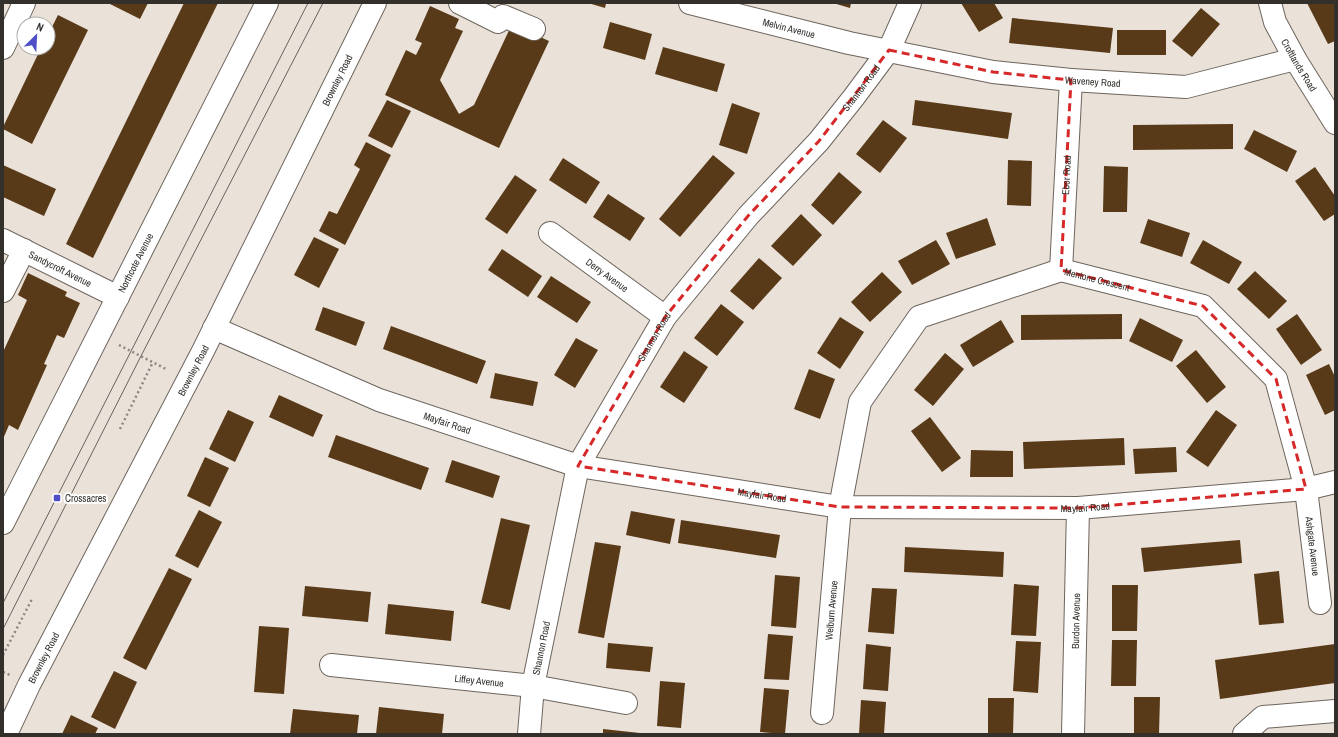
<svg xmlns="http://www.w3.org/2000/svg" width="1338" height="737" font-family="'Archivo Narrow',sans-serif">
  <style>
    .building { fill: #583a18 }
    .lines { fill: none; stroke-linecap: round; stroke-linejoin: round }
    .minor-casing { stroke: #6d655d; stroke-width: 24 }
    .path { stroke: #8d8781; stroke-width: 2.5; stroke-dasharray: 2 3; stroke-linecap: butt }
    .minor { stroke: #fff; stroke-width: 22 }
    .tram { stroke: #66625d; stroke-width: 1 }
    .marked { fill: none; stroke: #d62828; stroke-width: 3; stroke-dasharray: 8 5; stroke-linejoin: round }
    .poi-dot { fill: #4e4fc6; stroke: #fff; stroke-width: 1.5 }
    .labels { text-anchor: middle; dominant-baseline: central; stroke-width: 4; stroke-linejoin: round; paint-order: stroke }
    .street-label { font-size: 10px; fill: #33302c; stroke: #fff }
    .poi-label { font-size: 10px; fill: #33302c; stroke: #fff; text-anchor: start }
  </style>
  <rect width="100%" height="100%" fill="#eae1d9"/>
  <g class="building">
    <polygon points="108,3 148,3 140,19"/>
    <polygon points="184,3 218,3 93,258 66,244"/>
    <polygon points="588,3 606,3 605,8"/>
    <polygon points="833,3 851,3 850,8"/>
    <polygon points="961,3 994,3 1003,18 979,32"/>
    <polygon points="1307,3 1335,3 1335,41 1328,44"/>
    <polygon points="430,6 459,19 455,28 463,31 440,80 459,114 474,105 512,24 549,41 499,148 385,95 406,50 416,55 422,43 415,40"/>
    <polygon points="1201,8 1220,24 1192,57 1172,41"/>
    <polygon points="58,15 88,30 32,144 3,129 3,127 41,48 48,48 48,35"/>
    <polygon points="1012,18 1113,28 1110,53 1009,43"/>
    <polygon points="610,22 652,34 645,60 603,48"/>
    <rect x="1117" y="30" width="49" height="25"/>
    <polygon points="663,47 725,64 717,92 655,74"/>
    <polygon points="387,100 411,111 392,148 368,136"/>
    <polygon points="915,100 1012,113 1008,139 912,125"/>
    <polygon points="732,103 760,113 747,154 719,145"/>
    <polygon points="883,120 907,138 880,173 856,154"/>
    <polygon points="1233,124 1233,149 1133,150 1133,125"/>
    <polygon points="1254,130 1297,151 1287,172 1244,149"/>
    <polygon points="366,142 391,155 345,245 319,231 329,211 337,214 360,169 354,165"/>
    <polygon points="713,155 735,173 680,237 659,219"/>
    <polygon points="563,158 600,182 586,204 549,180"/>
    <polygon points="1008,160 1032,161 1031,206 1007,205"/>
    <polygon points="3,165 56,189 44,216 3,197"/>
    <polygon points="1104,166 1128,167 1127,212 1103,212"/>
    <polygon points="1315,167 1335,196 1335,214 1324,221 1295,181"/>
    <polygon points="839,172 862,192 833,225 811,205"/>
    <polygon points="515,175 537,190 507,234 485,219"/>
    <polygon points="608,194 645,218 630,241 593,217"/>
    <polygon points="801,214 822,235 793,266 771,246"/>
    <polygon points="987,218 996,245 956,259 946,233"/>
    <polygon points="1148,219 1190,233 1182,257 1140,243"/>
    <polygon points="314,237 339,249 319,288 294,275"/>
    <polygon points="936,240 950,264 912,285 898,261"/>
    <polygon points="1203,240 1242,262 1229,284 1190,263"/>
    <polygon points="502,249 542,276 528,297 488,270"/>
    <polygon points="759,258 782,278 753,310 730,291"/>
    <polygon points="1255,271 1287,301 1269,319 1237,289"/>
    <polygon points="882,272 902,292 870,322 851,302"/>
    <polygon points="28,273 67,292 65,296 80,303 64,338 57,335 44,364 47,365 18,430 9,425 3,439 3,352 27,300 18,295"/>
    <polygon points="551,276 591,302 577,323 537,297"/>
    <polygon points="721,304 744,322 717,356 694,338"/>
    <polygon points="323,307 365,322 356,346 315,330"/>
    <polygon points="1122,314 1122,339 1021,340 1021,315"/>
    <polygon points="1297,314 1322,350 1301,365 1276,329"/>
    <polygon points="840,317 864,332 840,369 817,353"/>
    <polygon points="1140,318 1183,340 1172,362 1129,341"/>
    <polygon points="1001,320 1014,342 973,367 960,345"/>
    <polygon points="391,326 486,361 477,384 383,349"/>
    <polygon points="576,338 598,350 575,388 554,375"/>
    <polygon points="1196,350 1226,387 1207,403 1176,366"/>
    <polygon points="684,351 708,367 684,403 660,387"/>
    <polygon points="945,353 964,369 933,406 914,390"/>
    <polygon points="1329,364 1335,377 1335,410 1325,415 1306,375"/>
    <polygon points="809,369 835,379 820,419 794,409"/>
    <polygon points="495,373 538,382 533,406 490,398"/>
    <polygon points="279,395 323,415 313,437 269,417"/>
    <polygon points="228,410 254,422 235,462 209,449"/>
    <polygon points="1216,410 1237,425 1208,467 1186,452"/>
    <polygon points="930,417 961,458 942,472 911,431"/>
    <polygon points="336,435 429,468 421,490 328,457"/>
    <polygon points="1124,438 1125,465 1024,469 1023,442"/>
    <polygon points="1176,447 1177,472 1135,474 1133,449"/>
    <polygon points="971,450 1013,451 1013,477 970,477"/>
    <polygon points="205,457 229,468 210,507 187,496"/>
    <polygon points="452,460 500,476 493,498 445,482"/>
    <polygon points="199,510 222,522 198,568 175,556"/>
    <polygon points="631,511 675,519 670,544 626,535"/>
    <polygon points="501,518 530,525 510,610 481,603"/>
    <polygon points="681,520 780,535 776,558 678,543"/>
    <polygon points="1240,540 1242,563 1144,572 1141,548"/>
    <polygon points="595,542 621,546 604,638 578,633"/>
    <polygon points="905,547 1004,552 1003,577 904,572"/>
    <polygon points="169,568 192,579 146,670 123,658"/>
    <polygon points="1279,571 1284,623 1259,625 1254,574"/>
    <polygon points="775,575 800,577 796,628 771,626"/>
    <polygon points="1014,584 1039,586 1036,636 1011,635"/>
    <polygon points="1112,585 1138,585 1137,631 1112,631"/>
    <polygon points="305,586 371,592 368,622 302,616"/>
    <polygon points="872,588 897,589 894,634 868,632"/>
    <polygon points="388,604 454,611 451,641 385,634"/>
    <polygon points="259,626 289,628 284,694 254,692"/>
    <polygon points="768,634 793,636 789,680 764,679"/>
    <polygon points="1112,640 1137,640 1136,686 1111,686"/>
    <polygon points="1016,641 1041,642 1038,693 1013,691"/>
    <polygon points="608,643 653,647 650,672 606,668"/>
    <polygon points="866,644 891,647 888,691 863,689"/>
    <polygon points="1335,644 1335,683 1220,699 1215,660"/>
    <polygon points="114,671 137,682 115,729 91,717"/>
    <polygon points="660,681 685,683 681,728 657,726"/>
    <polygon points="764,688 789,690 785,734 760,732"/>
    <polygon points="1134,697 1160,697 1159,734 1134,734"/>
    <polygon points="988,698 1014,698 1013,734 988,734"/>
    <polygon points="861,700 886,702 884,734 859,734"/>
    <polygon points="379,707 444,714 442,734 376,734"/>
    <polygon points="293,709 359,715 357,734 290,734"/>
    <polygon points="71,715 98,728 95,734 62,734"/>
    <polygon points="603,729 640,733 640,734 603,734"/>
  </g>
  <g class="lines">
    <g class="minor-casing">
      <g id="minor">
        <polyline points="460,3 498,22 503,16 534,29"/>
        <path id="s1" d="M 690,3 L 849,43 L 993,72 L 1071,80 L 1186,87 L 1295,59"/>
        <path id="s2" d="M 1270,3 L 1275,22 L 1295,59 L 1335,123"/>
        <polyline points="3,48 24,3"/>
        <path id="s3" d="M 550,233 L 665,317"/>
        <path id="s4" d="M 3,240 L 118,297"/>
        <path id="s5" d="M 1061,270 L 1071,80"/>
        <polyline points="3,291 24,250"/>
        <path id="s6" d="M 214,328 L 379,400 L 578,466 L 840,507 L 1078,508 L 1306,489 L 1335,482"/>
        <path id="s7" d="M 3,523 L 267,3"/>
        <path id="s8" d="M 331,665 L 533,686 L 626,703"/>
        <path id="s9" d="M 822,713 L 840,507 L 860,402 L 919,317 L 1061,270 L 1203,306 L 1276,379 L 1306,489 L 1320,603"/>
        <path id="s10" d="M 6,734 L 29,685 L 203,351 L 375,3"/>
        <path id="s11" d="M 529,734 L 533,686 L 578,466 L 665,317 L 748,216 L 819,141 L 854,97 L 889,50 L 910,3"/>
        <path id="s12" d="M 1073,734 L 1078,508"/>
        <polyline points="1244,734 1263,717 1335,711"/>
      </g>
    </g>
    <g class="path">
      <polyline points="119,345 166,369"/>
      <polyline points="120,429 153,362"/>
      <polyline points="3,655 32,599"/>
      <polyline points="3,672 10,675"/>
    </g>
    <use href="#minor" class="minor"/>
    <g class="tram">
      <polyline points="3,603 308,3"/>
      <polyline points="3,629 141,356 323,3"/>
    </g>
  </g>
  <path class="marked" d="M 889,50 L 993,72 L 1071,80 L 1061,270 L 1203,306 L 1276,379 L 1306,489 L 1078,508 L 840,507 L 578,466 L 665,317 L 748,216 L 819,141 Z"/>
  <rect class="poi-dot" x="53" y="494" width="8" height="8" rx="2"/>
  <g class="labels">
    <g class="street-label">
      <text stroke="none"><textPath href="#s1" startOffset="102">Melvin Avenue</textPath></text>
      <text stroke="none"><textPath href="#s2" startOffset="69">Croftlands Road</textPath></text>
      <text stroke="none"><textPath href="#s10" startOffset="733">Brownley Road</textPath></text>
      <text stroke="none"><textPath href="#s1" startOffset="411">Waveney Road</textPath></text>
      <text stroke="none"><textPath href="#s11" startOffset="747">Shannon Road</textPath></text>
      <text stroke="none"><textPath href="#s5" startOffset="95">Ebor Road</textPath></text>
      <text stroke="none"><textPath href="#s7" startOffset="292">Northcote Avenue</textPath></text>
      <text stroke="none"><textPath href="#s4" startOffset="64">Sandycroft Avenue</textPath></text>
      <text stroke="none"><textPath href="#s3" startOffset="71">Derry Avenue</textPath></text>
      <text stroke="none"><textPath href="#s9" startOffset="604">Mentone Crescent</textPath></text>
      <text stroke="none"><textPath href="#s11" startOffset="423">Shannon Road</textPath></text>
      <text stroke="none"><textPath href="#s10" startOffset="409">Brownley Road</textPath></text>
      <text stroke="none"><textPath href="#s6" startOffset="252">Mayfair Road</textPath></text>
      <text stroke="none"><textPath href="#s6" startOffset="576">Mayfair Road</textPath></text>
      <text stroke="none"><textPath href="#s6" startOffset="900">Mayfair Road</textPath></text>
      <text stroke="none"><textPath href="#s9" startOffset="988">Ashgate Avenue</textPath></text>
      <text stroke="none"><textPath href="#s9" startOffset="103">Welburn Avenue</textPath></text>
      <text stroke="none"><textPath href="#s12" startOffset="113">Burdon Avenue</textPath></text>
      <text stroke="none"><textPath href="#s11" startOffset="87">Shannon Road</textPath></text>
      <text stroke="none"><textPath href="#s10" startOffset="85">Brownley Road</textPath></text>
      <text stroke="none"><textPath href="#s8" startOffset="149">Liffey Avenue</textPath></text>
    </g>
    <g class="poi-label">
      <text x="65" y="498">Crossacres</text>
    </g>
  </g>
  <rect width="1338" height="737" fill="none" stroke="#33302c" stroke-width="8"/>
  <g transform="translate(36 36) rotate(24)"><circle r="19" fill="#ffffff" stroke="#adacab"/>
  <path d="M0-3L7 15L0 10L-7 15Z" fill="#4e4fc6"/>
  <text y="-6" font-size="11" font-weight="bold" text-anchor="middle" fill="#33302c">N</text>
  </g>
</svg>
